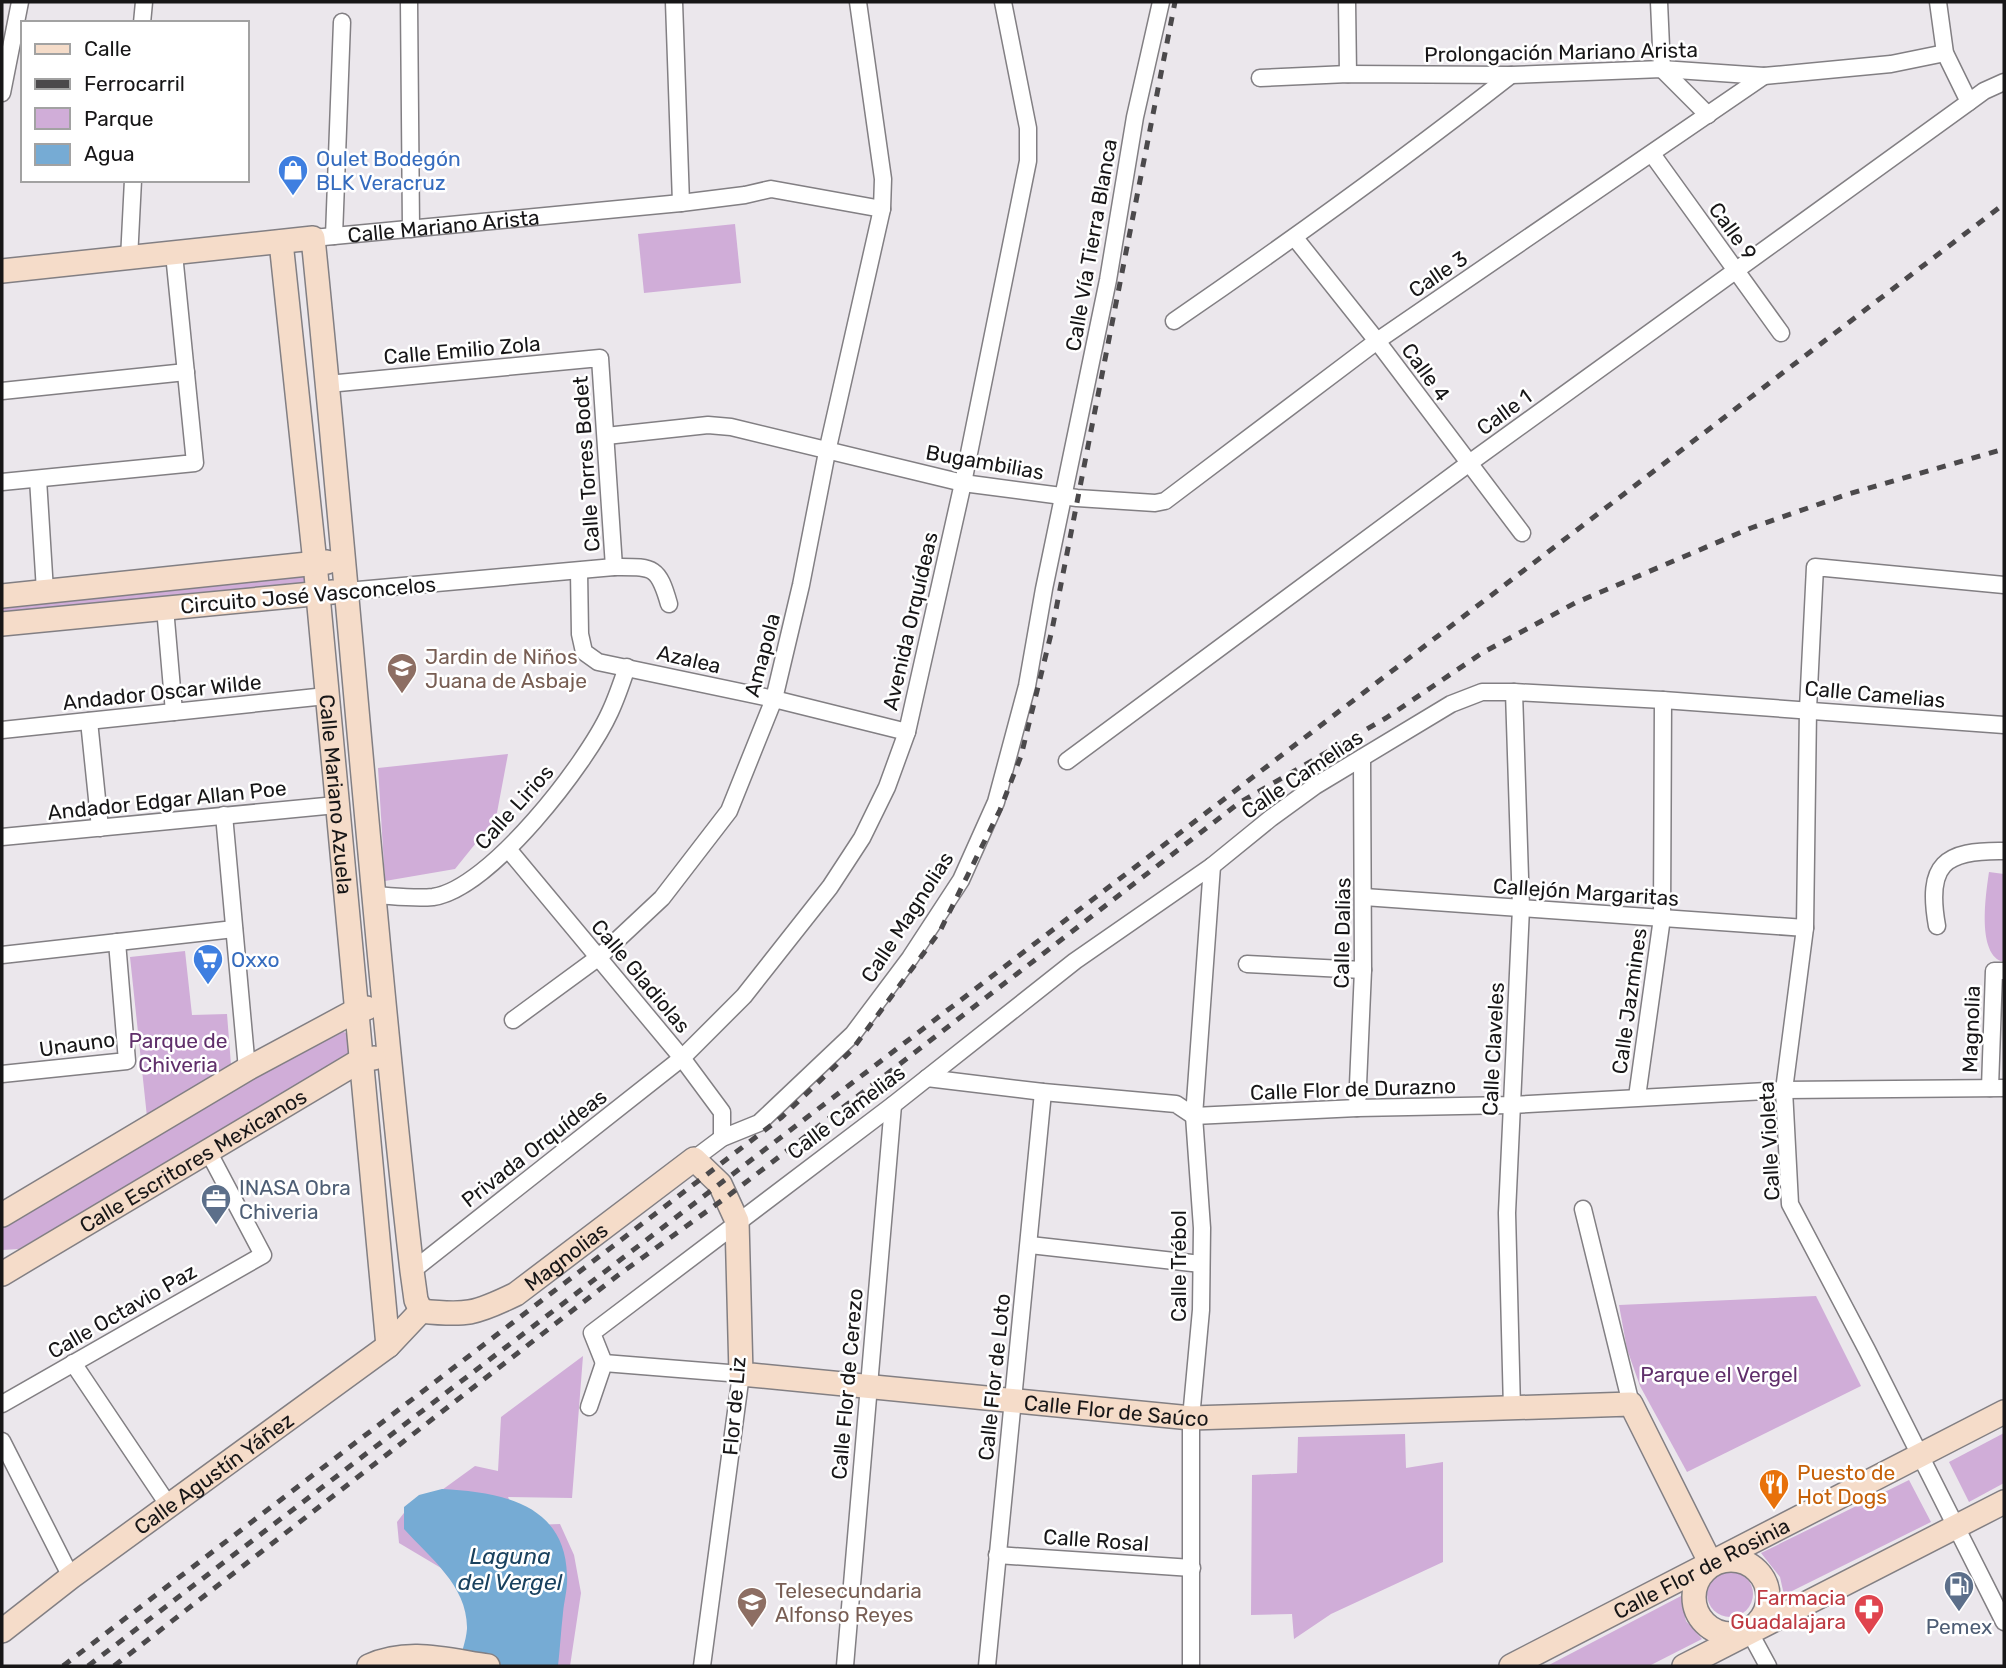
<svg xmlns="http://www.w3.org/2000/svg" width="2006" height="1668" font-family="Rubik,sans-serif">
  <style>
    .green { fill: #d0add8 }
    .water { fill: #76abd4 }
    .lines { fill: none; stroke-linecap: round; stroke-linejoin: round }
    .street-casing { stroke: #827f83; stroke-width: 19 }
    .secondary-casing { stroke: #827f83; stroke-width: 26 }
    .street { stroke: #fff; stroke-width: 16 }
    .secondary { stroke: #f5dcc9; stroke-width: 23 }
    .rail { stroke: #4b494b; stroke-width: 5; stroke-dasharray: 9 9; stroke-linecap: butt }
    .labels { text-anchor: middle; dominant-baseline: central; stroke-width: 5; stroke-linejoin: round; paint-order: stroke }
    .street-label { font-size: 21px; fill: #171617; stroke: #fff }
    .shop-label { font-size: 21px; fill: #366cbe; stroke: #fff; text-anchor: start }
    .education-label { font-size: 21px; fill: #785e54; stroke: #fff; text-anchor: start }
    .park-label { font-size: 21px; fill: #602f6b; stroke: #fff }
    .service-label { font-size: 21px; fill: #4e5e75; stroke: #fff; text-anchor: start }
    .food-label { font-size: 21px; fill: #c56008; stroke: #fff; text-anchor: start }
    .health-label { font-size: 21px; fill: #be3a42; stroke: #fff; text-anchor: end }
    .water-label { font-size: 23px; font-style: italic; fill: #19415e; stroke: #fff }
  </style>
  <rect width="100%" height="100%" fill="#ebe7ec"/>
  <g class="green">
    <polygon points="735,224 741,283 644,293 638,234"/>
    <polygon points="308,571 309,587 2,618 2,602"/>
    <polygon points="508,754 496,818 455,869 385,881 378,768"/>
    <path d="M 1989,872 L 2004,874 L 2004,962 C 1976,956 1986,893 1989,872 Z"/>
    <polygon points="185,951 192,1015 227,1014 231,1065 147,1117 130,957"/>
    <polygon points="338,1029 350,1035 352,1049 340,1061 19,1249 2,1250 2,1223"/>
    <polygon points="1816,1296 1861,1386 1687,1472 1640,1386 1627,1349 1619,1305"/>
    <polygon points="583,1356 572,1498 508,1497 512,1506 533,1525 560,1524 574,1555 581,1593 570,1666 480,1666 464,1596 441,1568 399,1543 397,1522 407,1509 424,1503 475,1466 498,1471 501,1417"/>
    <polygon points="2004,1433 2004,1483 1969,1502 1949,1462"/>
    <polygon points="1405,1434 1406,1468 1443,1462 1443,1562 1331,1614 1294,1639 1292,1614 1251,1615 1252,1475 1297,1473 1298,1437"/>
    <polygon points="1909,1480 1931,1522 1784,1595 1780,1577 1761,1553"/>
    <circle cx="1730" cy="1594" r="23"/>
    <polygon points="1681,1596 1686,1621 1702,1639 1649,1666 1547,1666"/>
  </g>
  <path class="water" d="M 442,1489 C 500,1492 565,1503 567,1575 C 568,1588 564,1601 563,1613 C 561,1630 560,1648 558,1666 L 458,1666 C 461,1654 466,1641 467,1629 C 468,1586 430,1558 404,1529 L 404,1507 L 419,1495 Z"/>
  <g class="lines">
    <g class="street-casing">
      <g id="street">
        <polyline points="409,2 411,229"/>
        <polyline points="674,2 681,203"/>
        <polyline points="1347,2 1348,74"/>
        <polyline points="1659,2 1662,69 1708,115"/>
        <polyline points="1938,2 1945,53 1969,102"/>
        <polyline points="142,23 144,2"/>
        <polyline points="1260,78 1348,74 1511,75 1662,69 1764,76 1891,64 1945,53"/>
        <polyline points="2,93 20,2"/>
        <polyline points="1652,154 1781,333"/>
        <polyline points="334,236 342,22"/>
        <path id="s1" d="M 313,238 L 681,203 L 745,195 L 771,189 L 882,209"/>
        <polyline points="1295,238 1377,341 1522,533"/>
        <polyline points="129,259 133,180"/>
        <path d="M 1174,321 C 1289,242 1401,161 1511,75"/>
        <polyline points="328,384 600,358 614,567"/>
        <polyline points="2,391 186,372"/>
        <polyline points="606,436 708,425 731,427 963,483 1077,498 1155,503 1165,501 1377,341 1764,76"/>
        <polyline points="38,479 45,591"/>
        <polyline points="2,482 195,463 174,254"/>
        <polyline points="579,571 580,634 584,652 598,662 774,699 907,732"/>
        <polyline points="2004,585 1815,567 1808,709 1805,928 1784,1090 1790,1204 1867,1350 2004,1622"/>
        <path d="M 347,591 L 614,567 C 653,567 658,565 669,604"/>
        <polyline points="165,608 174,712"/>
        <polyline points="89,721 100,828"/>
        <polyline points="2,730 326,696"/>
        <polyline points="1067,761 1468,464 1969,102 1984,91 2004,82"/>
        <polyline points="224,815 247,1069"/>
        <polyline points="2,837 336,805"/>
        <polyline points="508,849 682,1058 722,1112 722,1138"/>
        <path d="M 374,895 C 393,896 414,899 433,897 C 490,889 587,763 610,712 C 617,697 622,682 627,667"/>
        <polyline points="1364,897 1805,928"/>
        <path d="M 1937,926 C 1926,864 1944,850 2004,851"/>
        <polyline points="2,955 234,929"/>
        <polyline points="1247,964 1363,970"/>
        <polyline points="513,1020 599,957 662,898 729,811 774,699 801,585 827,452 882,209 883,179 858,2"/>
        <polyline points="2,1074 127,1061 117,942"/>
        <polyline points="927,1078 1043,1092 1176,1104 1194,1116 1357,1108 1511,1105 1784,1090 2004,1088"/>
        <polyline points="1990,1088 1994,971 2004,971"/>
        <polyline points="1637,1097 1662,918 1663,700"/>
        <polyline points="1357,1108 1363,970 1362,758"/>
        <polyline points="694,1159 722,1138 759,1123 853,1034 910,958 961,880 996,802 1027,686 1044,589 1108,280 1135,117 1161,2"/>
        <polyline points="1583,1209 1631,1404"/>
        <polyline points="1030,1245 1201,1264"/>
        <polyline points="412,1271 682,1058 744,996 830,887 862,838 887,787 907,732 963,483 1028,161 1028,128 1003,2"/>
        <polyline points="73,1363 169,1506"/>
        <polyline points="604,1363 592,1333 893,1105 1075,961 1212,866 1271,818 1315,786 1451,704 1482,692 1514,692 1663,700 2004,725"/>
        <polyline points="604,1363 741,1374 702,1666"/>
        <polyline points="2,1404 263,1255 208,1151"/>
        <polyline points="589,1407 604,1363"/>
        <polyline points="1512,1409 1507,1213 1521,908 1514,692"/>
        <polyline points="2,1441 71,1577"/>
        <polyline points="997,1555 1192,1568"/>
        <polyline points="1749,1631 1768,1666"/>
        <polyline points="845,1666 893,1105"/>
        <polyline points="987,1666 1043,1092"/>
        <polyline points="1191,1666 1191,1418 1201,1310 1202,1228 1194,1116 1212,866"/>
      </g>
    </g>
    <g class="secondary-casing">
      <g id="secondary">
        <path id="s2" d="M 281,242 L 315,563 L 388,1346"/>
        <path d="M 2,271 L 313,238 C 348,582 373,927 412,1271 L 416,1300 L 421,1311"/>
        <polyline points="2,596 327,562"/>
        <polyline points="2,624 333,592"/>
        <polyline points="2,1215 247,1069 355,1011 367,1008"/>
        <path id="s3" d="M 2,1274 L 361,1060 L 374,1058"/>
        <path id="s4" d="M 421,1311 C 466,1316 475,1314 516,1294 L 694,1159 L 720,1184 L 737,1221 L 741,1374 L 1191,1418 L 1631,1404 L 1711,1564"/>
        <circle cx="1731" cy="1597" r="37"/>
        <path id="s5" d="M 2,1631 L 71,1577 L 388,1346 L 421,1311"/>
        <path d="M 369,1666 C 408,1648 447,1660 488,1666"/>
        <path id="s6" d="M 1511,1666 L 2004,1412"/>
        <polyline points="1684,1666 2004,1502"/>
      </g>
    </g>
    <use href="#street" class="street"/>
    <use href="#secondary" class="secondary"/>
    <g class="rail">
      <polyline points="63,1666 782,1117 851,1051 940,931 1000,810 1021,756 1052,630 1175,2"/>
      <polyline points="88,1666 2004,204"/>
      <polyline points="114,1666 617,1276 728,1196 1239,803 1386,718 1482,653 1575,603 1751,528 1845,495 2004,449"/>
    </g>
  </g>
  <defs>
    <g id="shop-pin" transform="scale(1.575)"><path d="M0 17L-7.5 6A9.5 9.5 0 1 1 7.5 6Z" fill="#3f7fe0" stroke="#fff"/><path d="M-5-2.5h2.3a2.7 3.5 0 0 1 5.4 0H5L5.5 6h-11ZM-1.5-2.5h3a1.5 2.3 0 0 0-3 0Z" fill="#fff"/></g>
    <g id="school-pin" transform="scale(1.575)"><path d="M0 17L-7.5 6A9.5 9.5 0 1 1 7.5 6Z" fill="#8d6e63" stroke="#fff"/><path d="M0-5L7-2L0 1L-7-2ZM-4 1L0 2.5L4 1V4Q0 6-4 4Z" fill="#fff"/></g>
    <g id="supermarket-pin" transform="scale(1.575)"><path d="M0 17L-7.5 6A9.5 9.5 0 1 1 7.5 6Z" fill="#3f7fe0" stroke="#fff"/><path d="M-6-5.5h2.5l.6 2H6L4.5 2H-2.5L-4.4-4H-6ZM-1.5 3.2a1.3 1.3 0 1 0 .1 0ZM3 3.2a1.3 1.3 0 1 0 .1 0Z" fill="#fff"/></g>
    <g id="office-pin" transform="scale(1.575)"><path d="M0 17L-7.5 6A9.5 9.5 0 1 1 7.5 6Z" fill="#5c6f8a" stroke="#fff"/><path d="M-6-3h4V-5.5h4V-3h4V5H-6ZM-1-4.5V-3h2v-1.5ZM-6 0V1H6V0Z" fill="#fff"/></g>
    <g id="restaurant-pin" transform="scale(1.575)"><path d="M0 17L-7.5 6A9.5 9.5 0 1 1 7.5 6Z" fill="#e8710a" stroke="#fff"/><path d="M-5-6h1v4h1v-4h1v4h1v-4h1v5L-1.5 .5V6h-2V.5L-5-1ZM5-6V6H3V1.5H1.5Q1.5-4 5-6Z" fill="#fff"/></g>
    <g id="fuel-pin" transform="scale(1.575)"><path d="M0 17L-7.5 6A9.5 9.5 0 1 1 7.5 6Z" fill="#5c6f8a" stroke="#fff"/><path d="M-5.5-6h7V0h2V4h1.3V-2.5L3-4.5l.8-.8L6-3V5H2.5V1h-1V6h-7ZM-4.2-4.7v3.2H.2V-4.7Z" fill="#fff"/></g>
    <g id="pharmacy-pin" transform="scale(1.575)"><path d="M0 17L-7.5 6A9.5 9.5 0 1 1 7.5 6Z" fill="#e0444e" stroke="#fff"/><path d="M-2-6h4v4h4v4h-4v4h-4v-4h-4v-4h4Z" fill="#fff"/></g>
  </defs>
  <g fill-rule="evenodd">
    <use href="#shop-pin" x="293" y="170"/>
    <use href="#school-pin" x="402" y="668"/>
    <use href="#supermarket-pin" x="208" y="959"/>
    <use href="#office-pin" x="216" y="1199"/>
    <use href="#restaurant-pin" x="1774" y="1484"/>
    <use href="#fuel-pin" x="1959" y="1586"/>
    <use href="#school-pin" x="752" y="1602"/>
    <use href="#pharmacy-pin" x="1869" y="1609"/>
  </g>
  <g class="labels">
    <g class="street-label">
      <text transform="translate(1561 52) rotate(-1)">Prolongación Mariano Arista</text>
      <text stroke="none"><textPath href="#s1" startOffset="131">Calle Mariano Arista</textPath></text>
      <text transform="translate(1733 231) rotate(54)">Calle 9</text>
      <text transform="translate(1091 245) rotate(-80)">Calle Vía Tierra Blanca</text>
      <text transform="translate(1438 274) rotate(-34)">Calle 3</text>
      <text transform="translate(462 350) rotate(-5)">Calle Emilio Zola</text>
      <text transform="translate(1426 372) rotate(54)">Calle 4</text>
      <text transform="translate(1504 412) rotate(-36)">Calle 1</text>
      <text transform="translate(985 462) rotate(10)">Bugambilias</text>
      <text transform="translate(586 464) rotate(-94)">Calle Torres Bodet</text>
      <text transform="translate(308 595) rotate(-5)">Circuito José Vasconcelos</text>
      <text transform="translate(910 621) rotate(-77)">Avenida Orquídeas</text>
      <text transform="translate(762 655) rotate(-75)">Amapola</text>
      <text transform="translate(689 659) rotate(13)">Azalea</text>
      <text transform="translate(162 692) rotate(-6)">Andador Oscar Wilde</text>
      <text transform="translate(1875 694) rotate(5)">Calle Camelias</text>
      <text transform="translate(1302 774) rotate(-34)">Calle Camelias</text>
      <text stroke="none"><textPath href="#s2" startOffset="555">Calle Mariano Azuela</textPath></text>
      <text transform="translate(167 800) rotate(-6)">Andador Edgar Allan Poe</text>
      <text transform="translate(514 807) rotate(-48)">Calle Lirios</text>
      <text transform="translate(1586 892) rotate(4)">Callejón Margaritas</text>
      <text transform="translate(907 917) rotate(-57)">Calle Magnolias</text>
      <text transform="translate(1342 933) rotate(-89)">Calle Dalias</text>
      <text transform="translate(641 976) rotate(50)">Calle Gladiolas</text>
      <text transform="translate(1629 1001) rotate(-82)">Calle Jazmines</text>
      <text transform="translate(1971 1029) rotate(-88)">Magnolia</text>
      <text transform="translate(77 1044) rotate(-8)">Unauno</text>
      <text transform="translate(1493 1049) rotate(-87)">Calle Claveles</text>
      <text transform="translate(1353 1089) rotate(-2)">Calle Flor de Durazno</text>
      <text transform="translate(846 1112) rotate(-37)">Calle Camelias</text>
      <text transform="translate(1769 1141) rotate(-93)">Calle Violeta</text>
      <text transform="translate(534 1148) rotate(-38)">Privada Orquídeas</text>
      <text stroke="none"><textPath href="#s3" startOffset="222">Calle Escritores Mexicanos</textPath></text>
      <text stroke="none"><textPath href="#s4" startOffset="161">Magnolias</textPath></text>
      <text transform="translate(1178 1266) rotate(-90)">Calle Trébol</text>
      <text transform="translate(122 1311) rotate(-30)">Calle Octavio Paz</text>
      <text transform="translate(994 1377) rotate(-84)">Calle Flor de Loto</text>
      <text transform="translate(847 1384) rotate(-85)">Calle Flor de Cerezo</text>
      <text transform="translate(734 1406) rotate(-85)">Flor de Liz</text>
      <text stroke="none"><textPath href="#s4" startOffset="929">Calle Flor de Saúco</textPath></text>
      <text stroke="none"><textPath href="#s5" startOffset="264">Calle Agustín Yáñez</textPath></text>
      <text transform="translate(1096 1540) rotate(4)">Calle Rosal</text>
      <text stroke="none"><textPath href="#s6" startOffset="214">Calle Flor de Rosinia</textPath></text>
    </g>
    <g class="shop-label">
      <text x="316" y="158">Oulet Bodegón<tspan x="316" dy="24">BLK Veracruz</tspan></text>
      <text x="231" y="959">Oxxo</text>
    </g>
    <g class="education-label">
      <text x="425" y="656">Jardin de Niños<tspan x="425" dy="24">Juana de Asbaje</tspan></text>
      <text x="775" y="1590">Telesecundaria<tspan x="775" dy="24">Alfonso Reyes</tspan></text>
    </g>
    <g class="park-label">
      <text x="178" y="1040">Parque de<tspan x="178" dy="24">Chiveria</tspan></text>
      <text x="1719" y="1374">Parque el Vergel</text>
    </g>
    <g class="service-label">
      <text x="239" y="1187">INASA Obra<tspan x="239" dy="24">Chiveria</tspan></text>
      <text x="1959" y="1626" text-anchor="middle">Pemex</text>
    </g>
    <g class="food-label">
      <text x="1797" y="1472">Puesto de<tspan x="1797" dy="24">Hot Dogs</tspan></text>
    </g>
    <g class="health-label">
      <text x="1846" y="1597">Farmacia<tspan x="1846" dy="24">Guadalajara</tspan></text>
    </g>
    <g class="water-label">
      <text x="510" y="1556">Laguna<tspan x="510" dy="26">del Vergel</tspan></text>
    </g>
  </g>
  <rect width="2006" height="1668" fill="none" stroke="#171617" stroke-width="7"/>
  <rect x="21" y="21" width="228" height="161" fill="#ffffff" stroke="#a2a2a2" stroke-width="2"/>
  <rect x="35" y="44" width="35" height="10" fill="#f5dcc9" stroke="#a2a2a2" stroke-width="2"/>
  <text x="84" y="56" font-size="21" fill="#171617">Calle</text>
  <rect x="35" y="79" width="35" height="10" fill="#4b494b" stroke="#a2a2a2" stroke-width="2"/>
  <text x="84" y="91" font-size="21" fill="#171617">Ferrocarril</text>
  <rect x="35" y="108" width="35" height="21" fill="#d0add8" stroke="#a2a2a2" stroke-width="2"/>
  <text x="84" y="126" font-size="21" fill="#171617">Parque</text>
  <rect x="35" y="144" width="35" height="21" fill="#76abd4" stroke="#a2a2a2" stroke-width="2"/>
  <text x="84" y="161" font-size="21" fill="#171617">Agua</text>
</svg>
